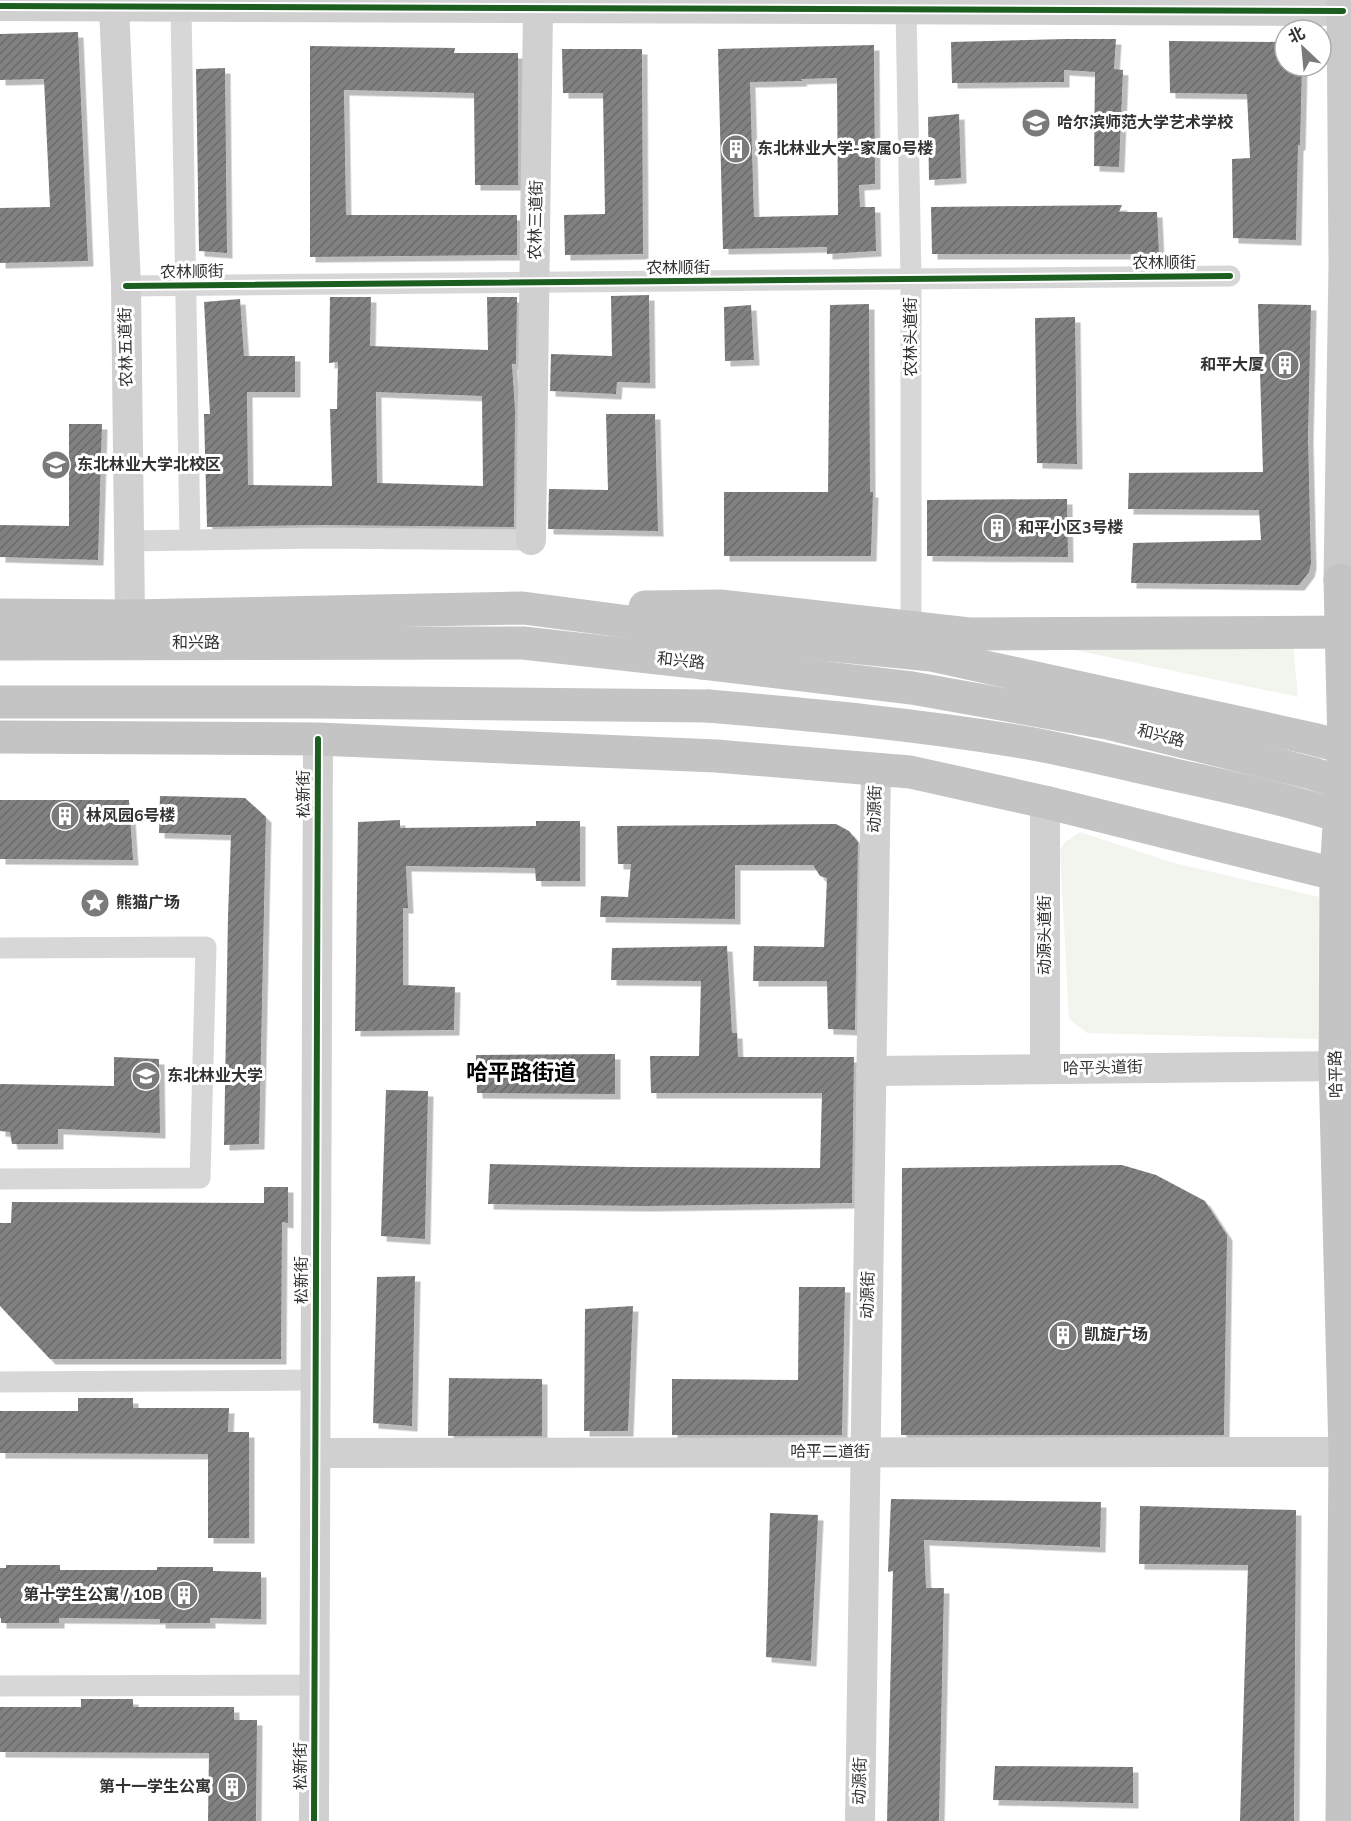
<svg xmlns="http://www.w3.org/2000/svg" width="1351" height="1821" font-family="'Nunito Sans','Noto Sans SC',sans-serif">
  <style>
    .green { fill: #f1f5ed }
    .building { fill: url(#building-hatch); fill-rule: evenodd; filter: url(#shadow) }
    .lines { fill: none; stroke-linecap: round; stroke-linejoin: round }
    .street { stroke: #d7d7d7; stroke-width: 21 }
    .secondary { stroke: #d0d0d0; stroke-width: 30 }
    .primary { stroke: #cacaca; stroke-width: 33 }
    .highway { stroke: #c4c4c4; stroke-width: 33 }
    .highway-bridge { stroke: #c4c4c4; stroke-width: 33 }
    .cycleway-casing { stroke: #fff; stroke-width: 10 }
    .cycleway { stroke: #1b5e20; stroke-width: 6 }
    .labels { text-anchor: middle; dominant-baseline: central; stroke-width: 6; stroke-linejoin: round; paint-order: stroke }
    .poi-label { font-size: 16px; font-weight: bold; fill: #333; stroke: #fff; text-anchor: start }
    .street-label { font-size: 16px; fill: #333; stroke: #fff }
    .district-label { font-size: 22px; font-weight: bold; fill: #000; stroke: #fff }
  </style>
  <defs>
    <pattern id="building-hatch" width="6" height="6" patternUnits="userSpaceOnUse" patternTransform="scale(1.5)"><rect width="6" height="6" fill="#818181"/><path d="M-1 1l2-2M0 6l6-6M5 7l2-2" fill="none" stroke="#6a6a6a"/></pattern>
    <filter id="shadow"><feDropShadow dx="5.5" dy="5.5" stdDeviation="0" flood-color="#0004"/></filter>
  </defs>
  <rect width="100%" height="100%" fill="#fff"/>
  <g class="green">
    <polygon points="1292,634 1298,697 1008,636"/>
    <polygon points="1080,832 1174,863 1319,897 1318,1039 1087,1033 1069,1019 1060,850 1065,842"/>
  </g>
  <g class="building">
    <polygon points="78,32 88,261 0,263 0,208 50,207 44,79 0,80 0,34"/>
    <polygon points="1065,39 1116,39 1114,69 1123,70 1119,167 1094,166 1095,72 1064,70 1064,82 952,83 951,42"/>
    <polygon points="1169,41 1285,42 1285,66 1302,66 1300,145 1298,145 1296,240 1233,238 1232,159 1250,158 1247,94 1170,93"/>
    <path d="M 874,45 L 875,184 L 859,185 L 860,207 L 875,207 L 876,251 L 827,254 L 827,247 L 723,249 L 718,49 ZM 837,78 L 838,215 L 754,217 L 750,82 L 802,81 L 801,79 Z"/>
    <polygon points="310,46 455,48 454,53 518,53 518,185 475,185 474,93 344,90 346,215 517,215 517,255 310,257"/>
    <polygon points="562,49 642,49 643,254 565,255 564,215 605,214 603,93 563,93"/>
    <polygon points="225,68 227,253 199,251 196,69"/>
    <polygon points="959,114 961,178 929,180 928,117"/>
    <polygon points="1122,205 1119,212 1157,212 1159,254 932,254 931,207"/>
    <polygon points="649,295 650,383 617,382 616,394 550,391 551,354 612,356 611,296"/>
    <path d="M 330,297 L 371,297 L 370,346 L 488,350 L 487,297 L 517,297 L 516,364 L 512,364 L 515,410 L 514,527 L 319,525 L 207,527 L 204,414 L 210,414 L 204,302 L 240,299 L 244,356 L 295,356 L 295,392 L 247,392 L 248,485 L 332,486 L 330,409 L 337,409 L 338,362 L 329,363 ZM 376,392 L 482,396 L 483,486 L 377,483 Z"/>
    <polygon points="869,304 870,492 873,492 871,556 724,556 724,492 828,492 830,305"/>
    <polygon points="1258,304 1311,305 1308,437 1311,564 1309,572 1299,585 1131,583 1133,543 1261,540 1259,510 1128,509 1129,473 1263,472"/>
    <polygon points="751,305 754,360 725,361 724,307"/>
    <polygon points="1075,317 1077,464 1037,463 1035,318"/>
    <polygon points="606,414 655,414 658,531 548,529 549,489 608,490"/>
    <polygon points="69,424 102,424 98,560 0,557 0,525 69,526"/>
    <polygon points="1067,499 1068,557 927,556 927,500"/>
    <polygon points="160,796 245,798 266,817 259,1144 224,1145 228,916 231,835 159,833"/>
    <polygon points="0,800 129,800 133,860 0,859"/>
    <polygon points="400,820 400,828 536,826 536,821 580,821 580,881 536,881 535,868 406,866 408,908 403,908 403,985 455,987 454,1030 355,1031 358,822"/>
    <polygon points="836,824 849,831 858,842 855,1030 828,1029 827,981 753,981 754,946 824,947 827,878 820,876 813,865 735,865 735,919 600,917 601,896 628,897 631,864 618,864 617,826"/>
    <polygon points="727,946 732,1033 737,1033 738,1057 854,1057 852,1203 646,1206 488,1204 490,1164 632,1167 820,1168 822,1093 651,1093 650,1056 699,1056 701,981 611,980 612,948"/>
    <polygon points="615,1054 615,1094 477,1093 476,1055"/>
    <polygon points="114,1057 159,1059 160,1133 58,1129 58,1144 12,1144 10,1132 0,1131 0,1084 114,1086"/>
    <polygon points="386,1090 428,1091 425,1239 381,1236"/>
    <polygon points="1122,1165 1156,1175 1205,1201 1227,1235 1224,1435 901,1435 902,1168"/>
    <polygon points="264,1187 288,1187 288,1223 282,1222 281,1359 50,1359 0,1306 0,1223 11,1223 12,1202 264,1203"/>
    <polygon points="415,1276 412,1426 373,1423 377,1277"/>
    <polygon points="799,1287 845,1287 842,1435 672,1435 672,1379 798,1380"/>
    <polygon points="633,1306 628,1431 584,1431 585,1309"/>
    <polygon points="449,1378 542,1379 542,1436 448,1436"/>
    <polygon points="78,1398 133,1398 133,1408 229,1408 228,1432 249,1432 249,1538 208,1538 208,1454 0,1453 0,1411 78,1411"/>
    <polygon points="891,1499 1101,1502 1100,1547 924,1540 926,1588 944,1588 939,1821 887,1821 893,1571 888,1572"/>
    <polygon points="1140,1506 1296,1510 1294,1821 1240,1821 1248,1565 1139,1564"/>
    <polygon points="770,1513 818,1515 811,1661 766,1657"/>
    <polygon points="6,1565 60,1565 60,1570 157,1570 157,1567 213,1567 213,1571 261,1572 261,1619 210,1618 210,1623 160,1623 160,1619 59,1618 59,1623 1,1623 1,1618 0,1618 0,1568 6,1568"/>
    <polygon points="81,1699 133,1699 133,1707 234,1707 234,1720 257,1720 256,1821 208,1821 209,1753 0,1752 0,1707 81,1707"/>
    <polygon points="995,1766 1133,1767 1133,1803 993,1800"/>
  </g>
  <g class="lines">
    <g class="street">
      <polyline points="181,7 190,540"/>
      <polyline points="906,9 911,279 911,628"/>
      <polyline points="126,286 1230,276"/>
      <polyline points="129,541 319,538 531,540"/>
      <polyline points="0,948 206,947 200,1178 0,1179"/>
      <polyline points="0,1382 316,1380"/>
      <polyline points="0,1686 315,1685"/>
    </g>
    <g class="secondary">
      <polyline points="0,6 1343,11"/>
      <polyline points="114,6 126,286 130,616"/>
      <polyline points="531,540 538,8"/>
      <polyline points="1045,1069 1045,802"/>
      <polyline points="871,1071 1351,1066"/>
      <polyline points="315,1453 1345,1452"/>
      <polyline points="314,1821 318,739"/>
      <polyline points="860,1821 876,770"/>
    </g>
    <polyline class="primary" points="1340,580 1345,265 1343,0"/>
    <g class="highway">
      <polyline points="1340,580 1344,746 1336,874 1335,1065 1345,1452 1342,1821"/>
      <polyline points="645,607 720,606 969,634 1351,632"/>
      <polyline points="0,615 130,616 523,608 721,634 931,655 1313,739 1351,749"/>
      <polyline points="0,644 523,643 703,663"/>
      <polyline points="0,702 315,702 708,706"/>
      <polyline points="0,737 318,739 716,756 910,772 1045,802 1351,878"/>
    </g>
    <g class="highway-bridge">
      <polyline points="703,663 912,688 1107,723 1311,773 1351,786"/>
      <path d="M 708,706 C 815,715 922,725 1028,743 C 1077,752 1126,764 1175,775 C 1234,788 1294,801 1351,820"/>
    </g>
    <g class="cycleway-casing">
      <g id="cycleway">
        <polyline points="0,6 1343,11"/>
        <polyline points="126,286 1230,276"/>
        <polyline points="314,1821 318,739"/>
      </g>
    </g>
    <use href="#cycleway" class="cycleway"/>
  </g>
  <defs>
    <g id="university-disc" transform="scale(1.5)"><circle r="9.5" fill="#7a7a7a" stroke="#fff"/><path d="M0-5L7-2L0 1L-7-2ZM-4 1L0 2.5L4 1V4Q0 6-4 4Z" fill="#fff"/></g>
    <g id="building-disc" transform="scale(1.5)"><circle r="9.5" fill="#7a7a7a" stroke="#fff"/><path d="M-4-6H4V6H1V3H-1V6H-4ZM-2.5-4.3h1.7v1.8h-1.7ZM.8-4.3h1.7v1.8H.8ZM-2.5-1h1.7V.8h-1.7ZM.8-1h1.7V.8H.8Z" fill="#fff"/></g>
    <g id="sight-disc" transform="scale(1.5)"><circle r="9.5" fill="#7a7a7a" stroke="#fff"/><path d="M0-6L1.8-2.2L6-1.7L2.9 1.2L3.7 5.4L0 3.3L-3.7 5.4L-2.9 1.2L-6-1.7L-1.8-2.2Z" fill="#fff"/></g>
  </defs>
  <g fill-rule="evenodd">
    <use href="#university-disc" x="1036" y="123"/>
    <use href="#building-disc" x="736" y="149"/>
    <use href="#building-disc" x="1285" y="365"/>
    <use href="#university-disc" x="56" y="465"/>
    <use href="#building-disc" x="997" y="528"/>
    <use href="#building-disc" x="65" y="816"/>
    <use href="#sight-disc" x="95" y="903"/>
    <use href="#university-disc" x="146" y="1076"/>
    <use href="#building-disc" x="1063" y="1335"/>
    <use href="#building-disc" x="184" y="1595"/>
    <use href="#building-disc" x="232" y="1787"/>
  </g>
  <g class="labels">
    <g class="poi-label">
      <text x="1057" y="123">哈尔滨师范大学艺术学校</text>
      <text x="757" y="149">东北林业大学-家属0号楼</text>
      <text x="1264" y="365" text-anchor="end">和平大厦</text>
      <text x="77" y="465">东北林业大学北校区</text>
      <text x="1018" y="528">和平小区3号楼</text>
      <text x="86" y="816">林风园6号楼</text>
      <text x="116" y="903">熊猫广场</text>
      <text x="167" y="1076">东北林业大学</text>
      <text x="1084" y="1335">凯旋广场</text>
      <text x="163" y="1595" text-anchor="end">第十学生公寓 / 10B</text>
      <text x="211" y="1787" text-anchor="end">第十一学生公寓</text>
    </g>
    <g class="street-label">
      <text transform="translate(536 220) rotate(-89)">农林三道街</text>
      <text x="1164" y="263">农林顺街</text>
      <text x="678" y="268">农林顺街</text>
      <text transform="translate(192 272) rotate(-1)">农林顺街</text>
      <text transform="translate(911 337) rotate(-90)">农林头道街</text>
      <text transform="translate(126 347) rotate(-91)">农林五道街</text>
      <text x="196" y="643">和兴路</text>
      <text transform="translate(681 661) rotate(6)">和兴路</text>
      <text transform="translate(1161 736) rotate(14)">和兴路</text>
      <text transform="translate(304 794) rotate(-90)">松新街</text>
      <text transform="translate(875 809) rotate(-89)">动源街</text>
      <text transform="translate(1045 935) rotate(-90)">动源头道街</text>
      <text transform="translate(1103 1068) rotate(-1)">哈平头道街</text>
      <text transform="translate(1336 1074) rotate(-91)">哈平路</text>
      <text transform="translate(302 1280) rotate(-90)">松新街</text>
      <text transform="translate(868 1295) rotate(-89)">动源街</text>
      <text x="830" y="1452">哈平二道街</text>
      <text transform="translate(301 1766) rotate(-90)">松新街</text>
      <text transform="translate(860 1781) rotate(-89)">动源街</text>
    </g>
    <g class="district-label">
      <text x="521" y="1073">哈平路街道</text>
    </g>
  </g>
  <g transform="translate(1303 48) rotate(334)"><circle r="28" fill="#ffffff" stroke="#adadad" stroke-width="1.5"/>
  <path d="M0-4.5L10 22L0 15L-10 22Z" fill="#7a7a7a"/>
  <text y="-9" font-size="16" font-weight="bold" text-anchor="middle" fill="#333333">北</text>
  </g>
</svg>
